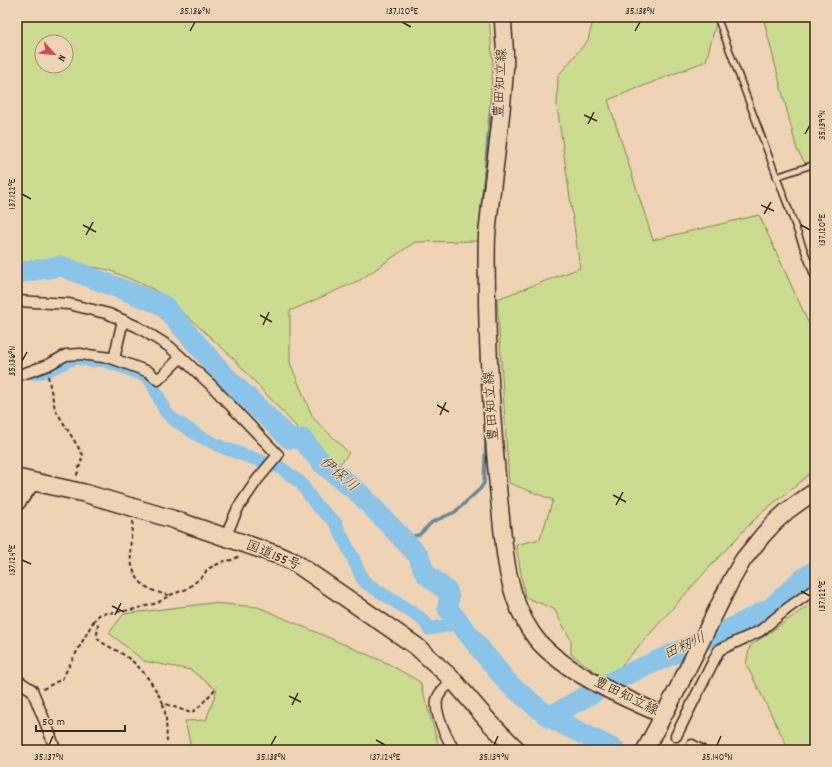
<svg xmlns="http://www.w3.org/2000/svg" width="832" height="767" font-family="Dekko,'Klee One',sans-serif">
  <style>
    .green { fill: #cbdc91; stroke: #838358; fill-rule: evenodd }
    .lines { fill: none; stroke-linecap: round; stroke-linejoin: round }
    .stream { stroke: #6a8698; stroke-width: 3.5 }
    .canal { stroke: #8ac4e9; stroke-width: 13 }
    .river { stroke: #8ac4e9; stroke-width: 21 }
    .service-casing { stroke: #3b2a1e; stroke-width: 8 }
    .minor-casing { stroke: #3b2a1e; stroke-width: 13 }
    .primary-casing { stroke: #3b2a1e; stroke-width: 19 }
    .trunk-casing { stroke: #3b2a1e; stroke-width: 20 }
    .path { stroke: #3b2a1e; stroke-width: 2; stroke-dasharray: 4 3; stroke-linecap: butt }
    .service { stroke: #eed3b5; stroke-width: 5 }
    .minor { stroke: #eed3b5; stroke-width: 10 }
    .primary { stroke: #eed3b5; stroke-width: 16 }
    .trunk { stroke: #eed3b5; stroke-width: 17 }
    .ticks { fill: none; stroke: #3b2a1e; stroke-width: 1.5 }
    .labels { text-anchor: middle; dominant-baseline: central; stroke-width: 3; stroke-linejoin: round; paint-order: stroke }
    .street-label { font-size: 14px; fill: #3b2a1e; stroke: #eed3b5 }
    .water-label { font-size: 15px; font-style: italic; fill: #47413c; stroke: #eed3b5 }
    .neatline { fill: none; stroke: #3b2a1e; stroke-width: 1.5 }
    .ticks-label { font-size: 10px; text-anchor: middle; fill: #3b2a1e }
  </style>
  <rect width="100%" height="100%" fill="#eed3b5"/>
  <filter id="ink" filterUnits="userSpaceOnUse"><feTurbulence type="fractalNoise" baseFrequency=".025" numOctaves="2"/><feDisplacementMap in="SourceGraphic" scale="8" xChannelSelector="R" yChannelSelector="G"/><feConvolveMatrix kernelMatrix="1 2 1 2 8 2 1 2 1" color-interpolation-filters="sRGB"/></filter>
  <g filter="url(#ink)">
    <g class="green">
      <path d="M 17,17 L 489,17 L 493,66 L 478,241 L 415,242 L 360,280 L 290,311 L 290,363 L 313,418 L 349,453 L 338,466 L 305,436 L 230,355 L 176,306 L 153,289 L 109,270 L 47,259 L 17,263 ZM 42,42 L 66,42 L 66,66 L 42,66 Z"/>
      <path d="M 594,17 L 713,17 L 716,23 L 706,61 L 608,100 L 653,240 L 759,215 L 815,337 L 815,467 C 798,488 774,500 755,519 C 706,569 660,623 613,675 L 601,676 L 571,654 L 571,640 L 554,609 L 525,597 L 516,545 L 540,539 L 553,500 L 509,483 L 497,299 L 580,268 L 557,106 L 558,76 L 588,40 Z"/>
      <polygon points="763,17 815,17 815,179 797,150"/>
      <polygon points="815,601 815,750 789,750 746,664 750,646"/>
      <polygon points="212,603 258,607 387,663 420,682 440,750 194,750 190,743 185,721 206,720 217,690 191,670 144,661 109,633 124,614"/>
    </g>
    <g class="lines">
      <g class="stream">
        <polyline points="483,197 492,108"/>
        <polyline points="402,538 419,535 432,522 455,512 480,489 484,483 486,439 485,425"/>
      </g>
      <polyline class="canal" points="34,374 51,369 70,360 76,358 91,361 103,360 146,376 151,381 165,411 173,419 199,436 224,448 281,468 301,483 316,505 335,522 353,558 362,578 366,583 419,617 425,622 429,629 460,623"/>
      <g class="river">
        <path d="M 17,273 L 61,266 L 163,305 L 224,375 L 289,438 L 302,439 L 322,463 L 360,494 L 418,555 C 421,561 422,569 426,574 L 447,591 L 449,597 L 448,609 L 508,683 L 549,717 L 615,750"/>
        <polyline points="549,717 623,676 734,627 771,608 800,581 815,571"/>
      </g>
      <g class="service-casing">
        <g id="service">
          <polyline points="717,17 815,279"/>
          <polyline points="776,177 815,164"/>
        </g>
      </g>
      <g class="minor-casing">
        <g id="minor">
          <polyline points="17,301 69,304 109,314 138,327 170,347 211,385 278,455 257,480 238,508 225,537"/>
          <polyline points="114,359 123,320"/>
          <polyline points="17,376 48,365 66,355 80,354 111,358 149,372 158,380 181,357"/>
          <polyline points="17,680 32,690 50,734 55,750"/>
          <path d="M 453,680 C 448,685 441,690 438,697 C 432,710 447,738 454,750"/>
          <polyline points="676,736 719,650 760,631 788,608 815,589"/>
          <polyline points="692,745 701,750"/>
        </g>
      </g>
      <g class="primary-casing">
        <g id="primary">
          <path d="M 503,17 C 503,34 506,51 505,68 C 502,124 492,180 487,236 C 486,258 487,280 487,302 C 488,368 493,433 499,498 C 504,543 505,594 532,633 C 556,669 624,698 663,715"/>
          <polyline points="17,502 32,482"/>
          <polyline points="645,750 677,690 731,581 743,560 763,535 775,522 787,511 815,491"/>
        </g>
      </g>
      <g class="trunk-casing">
        <polyline id="trunk" points="17,478 84,493 172,519 278,555 294,562 416,646 453,680 489,722 517,750"/>
      </g>
      <g class="path">
        <polyline points="48,376 55,409 83,455 76,478"/>
        <path d="M 133,521 C 128,557 126,588 169,595"/>
        <polyline points="93,622 100,614 131,610 157,603 170,595 187,589 204,575 207,569 225,561 233,560 239,556"/>
        <path d="M 43,689 L 62,679 L 93,622 L 98,625 L 97,635 L 98,639 C 104,645 113,648 119,652 C 140,664 152,682 163,703 L 191,713 L 199,707 L 217,687"/>
        <polyline points="163,704 166,717 167,742"/>
      </g>
      <use href="#service" class="service"/>
      <use href="#minor" class="minor"/>
      <use href="#primary" class="primary"/>
      <use href="#trunk" class="trunk"/>
    </g>
  </g>
  <path class="ticks" d="M 402,22 L 411,27M 190,31 L 195,22M 635,31 L 640,22M 584,115 L 597,121M 588,124 L 594,112M 805,134 L 810,125M 22,194 L 31,199M 761,205 L 774,211M 764,214 L 771,202M 83,225 L 96,232M 801,225 L 810,230M 86,235 L 93,222M 260,315 L 272,322M 263,325 L 269,312M 22,361 L 27,352M 437,405 L 449,412M 440,415 L 446,402M 613,495 L 626,502M 616,505 L 623,492M 22,560 L 31,564M 801,591 L 810,596M 112,606 L 124,612M 115,615 L 121,603M 289,696 L 301,702M 292,705 L 298,693M 376,740 L 385,745M 49,745 L 53,736M 271,745 L 276,736M 494,745 L 498,736M 717,745 L 721,736"/>
  <g class="labels">
    <g class="street-label">
      <text transform="translate(501 83) rotate(-87)">豊田知立線</text>
      <text transform="translate(492 406) rotate(-94)">豊田知立線</text>
      <text transform="translate(273 556) rotate(22)">国道155号</text>
      <text transform="translate(626 697) rotate(26)">豊田知立線</text>
    </g>
    <g class="water-label">
      <text transform="translate(338 475) rotate(41)">伊保川</text>
      <text transform="translate(685 647) rotate(-25)">田籾川</text>
    </g>
  </g>
  <rect width="832" height="767" fill="none" stroke="#eed3b5" stroke-width="44"/>
  <g transform="translate(54 54) rotate(117)"><circle r="19" fill="#eed3b5" stroke="#a68f79"/>
  <path d="M0-3L7 15L0 10L-7 15Z" fill="#d1495b"/>
  <text y="-6" font-size="11" font-weight="bold" text-anchor="middle" fill="#3b2a1e">N</text>
  </g>
  <path d="M36 725v6h89v-6" fill="none" stroke="#3b2a1e" stroke-width="2"/>
  <text x="42" y="725" font-size="12" fill="#3b2a1e" stroke="#eed3b5" stroke-width="3" paint-order="stroke">50 m</text>
  <rect x="22" y="22" width="788" height="723" class="neatline"/>
  <g class="ticks-label">
    <text x="195" y="14">35.136°N</text>
    <text x="402" y="14">137.120°E</text>
    <text x="640" y="14">35.138°N</text>
    <text transform="translate(821 125) rotate(-90)" y="4">35.139°N</text>
    <text transform="translate(11 194) rotate(-90)" y="4">137.122°E</text>
    <text transform="translate(821 230) rotate(-90)" y="4">137.120°E</text>
    <text transform="translate(11 361) rotate(-90)" y="4">35.136°N</text>
    <text transform="translate(11 560) rotate(-90)" y="4">137.124°E</text>
    <text transform="translate(821 596) rotate(-90)" y="4">137.122°E</text>
    <text x="49" y="760">35.137°N</text>
    <text x="271" y="760">35.138°N</text>
    <text x="385" y="760">137.124°E</text>
    <text x="494" y="760">35.139°N</text>
    <text x="717" y="760">35.140°N</text>
  </g>
</svg>
